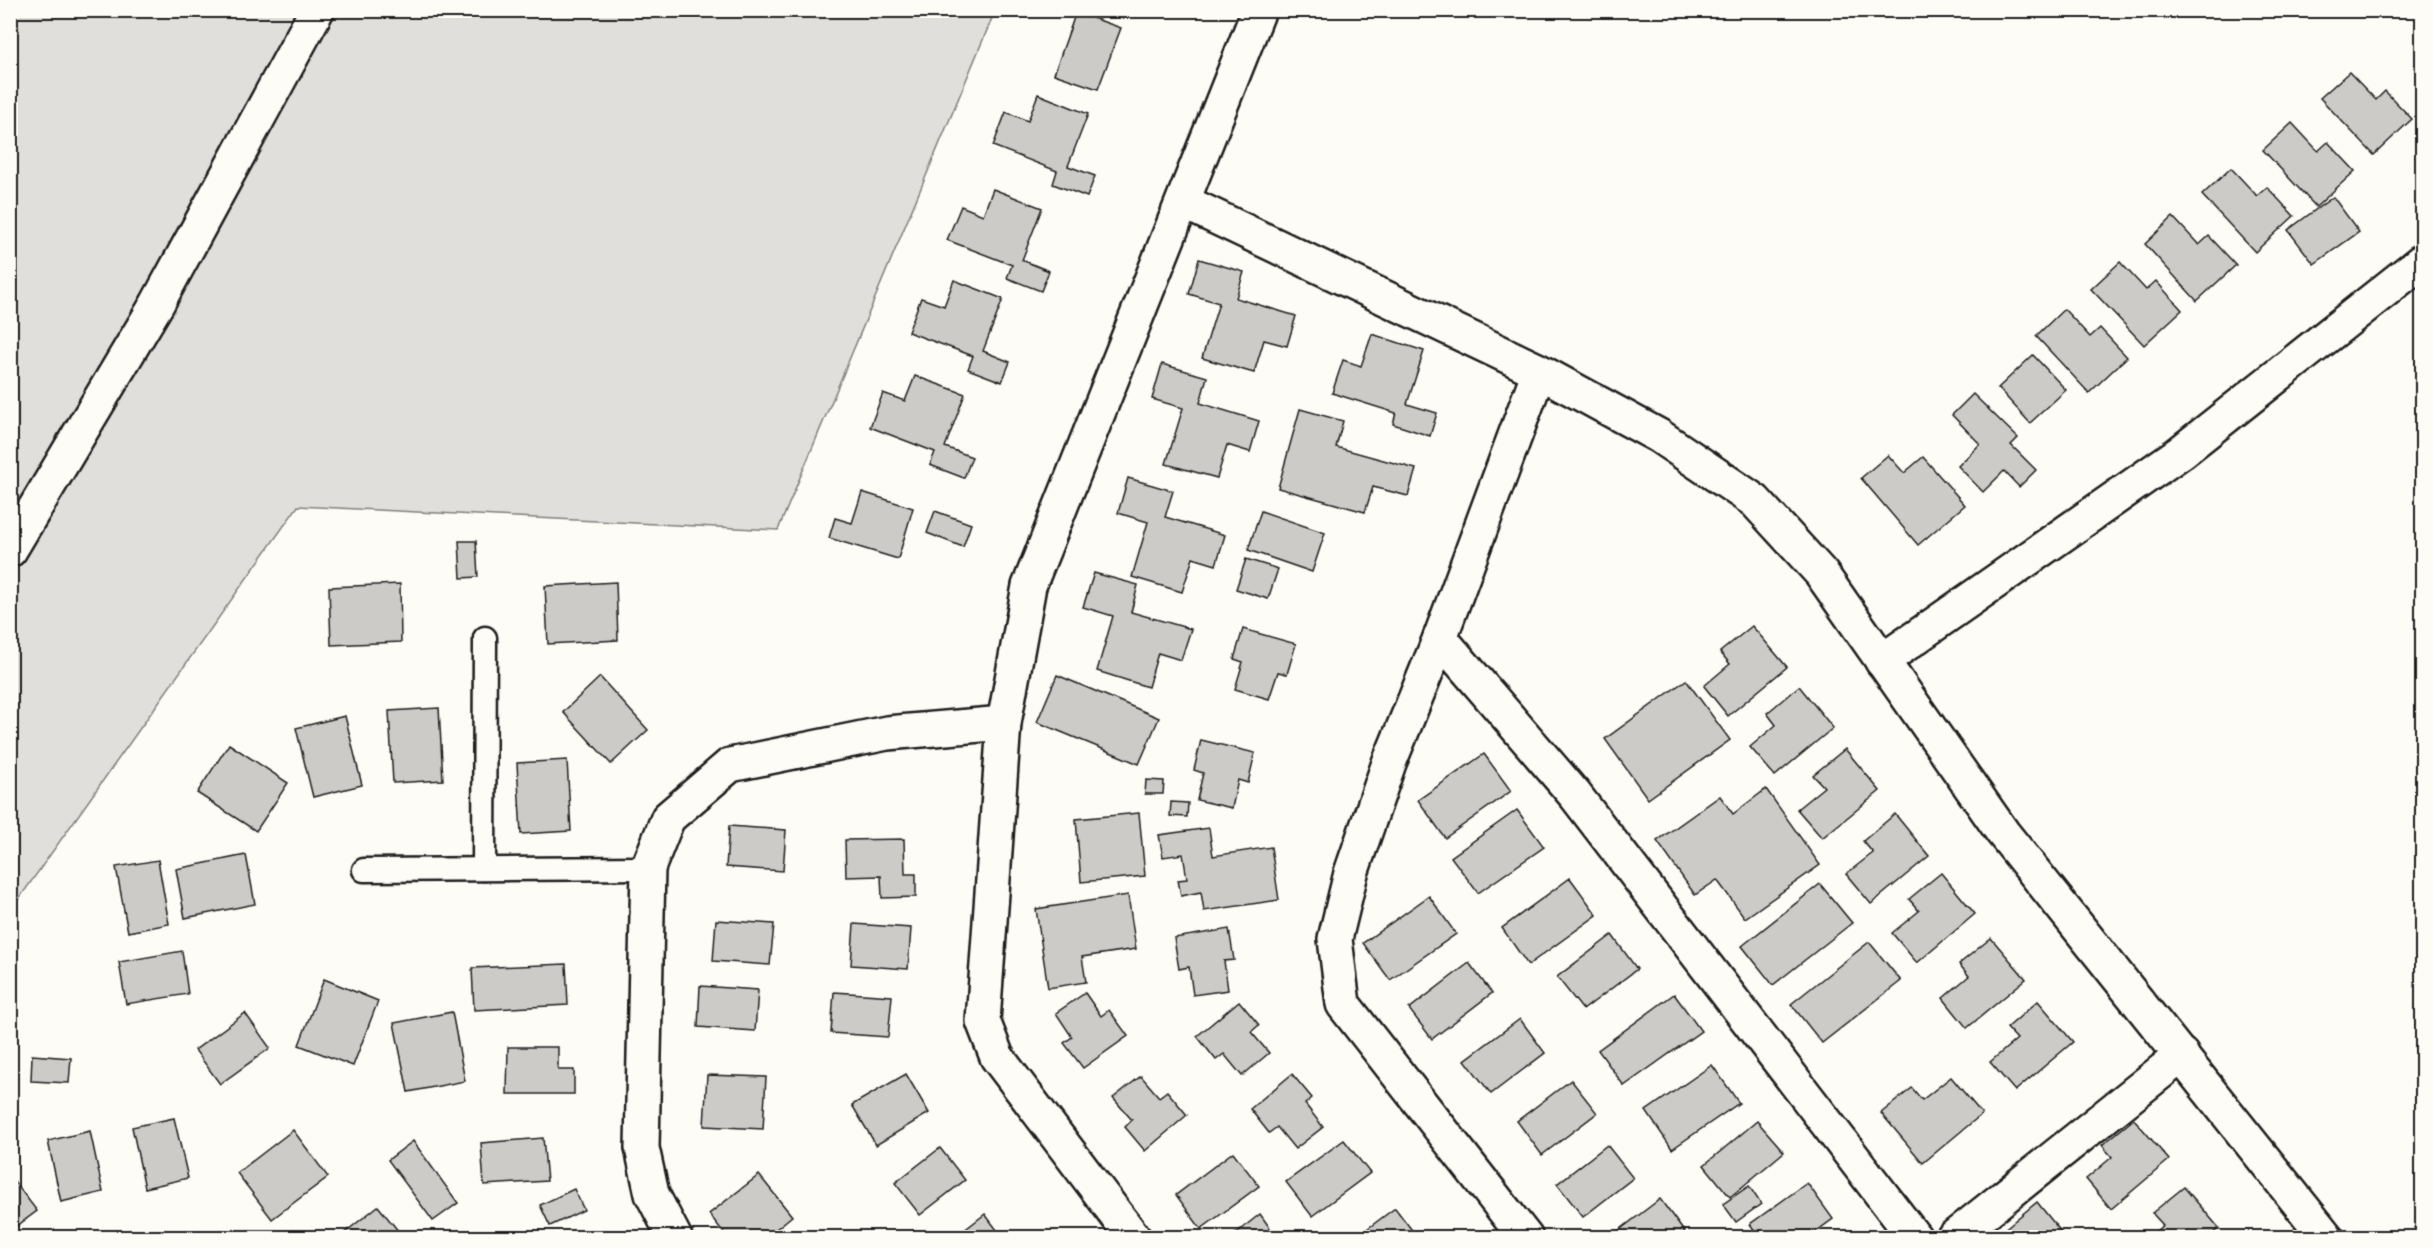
<svg xmlns="http://www.w3.org/2000/svg" width="2433" height="1248" font-family="'Comic Neue',sans-serif">
  <style>
    .green { fill: #e0dfdb; stroke: #7e7e7c; stroke-width: 1.5 }
    .building { fill: #cccbc8; stroke: #1c1c1c; stroke-width: 1.5 }
    .lines { fill: none; stroke-linecap: round; stroke-linejoin: round }
    .lane-casing { stroke: #1c1c1c; stroke-width: 27 }
    .street-casing { stroke: #1c1c1c; stroke-width: 38 }
    .secondary-casing { stroke: #1c1c1c; stroke-width: 38 }
    .lane { stroke: #fdfcf7; stroke-width: 22 }
    .street { stroke: #fdfcf7; stroke-width: 33 }
    .secondary { stroke: #fdfcf7; stroke-width: 33 }
  </style>
  <rect width="100%" height="100%" fill="#fdfcf7"/>
  <filter id="ink" filterUnits="userSpaceOnUse"><feTurbulence type="fractalNoise" baseFrequency=".0167" numOctaves="2"/><feDisplacementMap in="SourceGraphic" scale="12" xChannelSelector="R" yChannelSelector="G"/><feConvolveMatrix kernelMatrix="1 2 1 2 8 2 1 2 1" color-interpolation-filters="sRGB"/></filter>
  <g filter="url(#ink)">
    <polygon class="green" points="11,11 995,11 778,530 298,506 11,910"/>
    <g class="building">
      <polygon points="1076,12 1121,28 1098,89 1054,74"/>
      <polygon points="2349,72 2376,100 2385,91 2412,119 2374,155 2320,98"/>
      <polygon points="1038,94 1088,114 1068,166 1095,176 1087,197 1053,184 1057,171 993,146 1006,112 1028,121"/>
      <polygon points="2292,123 2318,151 2328,142 2355,171 2316,207 2263,150"/>
      <polygon points="2231,168 2257,196 2267,187 2294,216 2255,252 2202,195"/>
      <polygon points="993,189 1042,208 1022,260 1049,271 1041,291 1007,278 1012,265 947,240 961,206 983,215"/>
      <polygon points="2333,197 2359,232 2314,264 2288,230"/>
      <polygon points="2173,217 2199,245 2209,236 2236,265 2197,301 2145,244"/>
      <polygon points="1199,259 1244,272 1236,298 1296,316 1287,346 1264,340 1254,373 1202,358 1219,303 1189,294"/>
      <polygon points="2120,262 2146,290 2156,281 2182,310 2144,345 2091,289"/>
      <polygon points="954,280 1003,299 983,351 1010,362 1002,382 968,369 973,356 908,332 921,298 944,306"/>
      <polygon points="2064,309 2090,337 2100,328 2127,357 2089,393 2036,336"/>
      <polygon points="1372,334 1424,351 1407,404 1437,413 1430,436 1393,424 1396,413 1332,393 1343,360 1361,366"/>
      <polygon points="2033,355 2066,390 2030,423 1998,388"/>
      <polygon points="1162,364 1207,377 1200,403 1259,421 1250,452 1227,445 1217,478 1166,464 1183,408 1152,399"/>
      <polygon points="915,376 965,394 945,447 972,457 964,478 930,465 935,452 870,427 883,393 905,401"/>
      <polygon points="1973,394 2018,438 2011,445 2036,470 2019,487 2004,471 1983,492 1958,466 1980,444 1952,415"/>
      <polygon points="1300,409 1343,421 1336,447 1416,469 1408,496 1373,487 1365,512 1278,488"/>
      <polygon points="1888,455 1904,473 1923,457 1965,505 1918,545 1861,478"/>
      <polygon points="1128,478 1173,491 1165,517 1225,535 1216,565 1193,558 1182,592 1132,577 1148,522 1118,513"/>
      <polygon points="862,492 913,508 898,559 829,538 835,518 852,523"/>
      <polygon points="935,511 971,524 963,547 927,533"/>
      <polygon points="1261,511 1325,533 1312,572 1248,550"/>
      <polygon points="459,541 476,541 478,577 461,578"/>
      <polygon points="1246,559 1278,569 1268,599 1236,589"/>
      <polygon points="1094,573 1138,585 1131,612 1191,629 1181,660 1158,653 1148,687 1097,671 1113,616 1083,607"/>
      <polygon points="616,582 618,640 548,644 545,586"/>
      <polygon points="400,584 401,642 331,645 329,587"/>
      <polygon points="1752,626 1787,667 1728,716 1704,686 1730,664 1720,652"/>
      <polygon points="1243,629 1296,644 1287,674 1278,672 1269,699 1235,689 1243,662 1234,659"/>
      <polygon points="1057,675 1159,718 1139,764 1037,722"/>
      <polygon points="600,677 648,730 611,764 563,712"/>
      <polygon points="1686,680 1730,740 1648,799 1605,739"/>
      <polygon points="1799,686 1833,728 1775,776 1750,747 1776,725 1767,713"/>
      <polygon points="439,708 443,780 393,783 389,711"/>
      <polygon points="345,716 362,785 313,797 296,728"/>
      <polygon points="1201,740 1255,753 1248,783 1238,780 1232,808 1197,800 1203,773 1194,770"/>
      <polygon points="229,744 288,783 256,831 197,793"/>
      <polygon points="1845,749 1880,791 1822,838 1797,809 1824,787 1813,775"/>
      <polygon points="1484,754 1511,791 1445,838 1418,800"/>
      <polygon points="567,760 571,831 521,834 517,763"/>
      <polygon points="1146,780 1164,781 1163,794 1145,794"/>
      <polygon points="1766,789 1820,865 1745,918 1717,880 1695,895 1657,841 1720,796 1733,814"/>
      <polygon points="1171,802 1188,803 1187,817 1170,816"/>
      <polygon points="1517,810 1544,847 1478,893 1451,857"/>
      <polygon points="1139,813 1145,876 1081,882 1076,819"/>
      <polygon points="1895,814 1929,856 1871,904 1846,874 1873,853 1863,841"/>
      <polygon points="729,826 786,830 783,871 726,867"/>
      <polygon points="1209,828 1213,856 1271,847 1279,900 1204,911 1201,892 1181,896 1178,880 1187,879 1183,854 1163,857 1159,835"/>
      <polygon points="904,839 905,874 916,874 916,897 882,898 881,876 846,877 845,840"/>
      <polygon points="246,855 255,904 185,918 176,869"/>
      <polygon points="158,860 169,924 128,932 116,867"/>
      <polygon points="1941,873 1975,914 1917,963 1892,933 1919,911 1909,899"/>
      <polygon points="1570,878 1597,915 1528,965 1502,928"/>
      <polygon points="1820,884 1852,923 1773,985 1742,946"/>
      <polygon points="1128,895 1136,949 1082,957 1086,982 1048,988 1036,909"/>
      <polygon points="1429,896 1456,934 1390,980 1363,943"/>
      <polygon points="716,920 774,924 770,965 713,961"/>
      <polygon points="854,924 911,928 908,969 851,965"/>
      <polygon points="1229,929 1234,960 1224,961 1228,990 1193,995 1189,967 1179,969 1174,938"/>
      <polygon points="1612,935 1637,969 1583,1010 1557,977"/>
      <polygon points="1991,938 2026,979 1967,1028 1943,998 1969,976 1959,964"/>
      <polygon points="1869,942 1901,981 1822,1043 1791,1004"/>
      <polygon points="182,951 188,994 126,1004 119,962"/>
      <polygon points="1469,963 1492,993 1432,1039 1409,1009"/>
      <polygon points="566,964 568,1005 474,1010 472,968"/>
      <polygon points="324,979 378,1001 353,1066 299,1045"/>
      <polygon points="700,986 758,990 755,1031 698,1027"/>
      <polygon points="834,992 892,996 888,1037 831,1033"/>
      <polygon points="1085,993 1101,1016 1109,1010 1128,1036 1083,1068 1064,1043 1072,1037 1056,1013"/>
      <polygon points="1674,994 1701,1031 1624,1086 1598,1050"/>
      <polygon points="1239,1001 1259,1025 1251,1032 1269,1053 1242,1076 1224,1054 1216,1060 1197,1036"/>
      <polygon points="2038,1001 2073,1042 2015,1091 1990,1062 2017,1039 2007,1028"/>
      <polygon points="452,1012 465,1081 408,1092 394,1023"/>
      <polygon points="245,1013 270,1048 220,1084 195,1050"/>
      <polygon points="1520,1019 1545,1053 1491,1094 1465,1060"/>
      <polygon points="508,1047 558,1047 558,1070 574,1070 574,1094 507,1094"/>
      <polygon points="32,1055 71,1058 69,1083 31,1081"/>
      <polygon points="1712,1065 1739,1103 1672,1149 1646,1111"/>
      <polygon points="906,1074 929,1113 876,1145 852,1105"/>
      <polygon points="1292,1074 1312,1098 1305,1104 1323,1127 1295,1149 1277,1127 1269,1133 1250,1109"/>
      <polygon points="707,1075 766,1077 763,1129 704,1126"/>
      <polygon points="1141,1076 1159,1097 1167,1091 1187,1115 1145,1151 1125,1127 1132,1120 1113,1098"/>
      <polygon points="1951,1077 1982,1114 1923,1163 1881,1113 1912,1088 1922,1100"/>
      <polygon points="1571,1080 1597,1113 1542,1155 1517,1121"/>
      <polygon points="174,1118 188,1178 145,1188 132,1127"/>
      <polygon points="2134,1119 2169,1160 2111,1209 2086,1179 2112,1157 2102,1145"/>
      <polygon points="1757,1121 1784,1152 1730,1197 1704,1165"/>
      <polygon points="293,1130 328,1177 272,1219 237,1173"/>
      <polygon points="90,1131 103,1192 61,1202 48,1141"/>
      <polygon points="543,1138 547,1181 484,1185 481,1143"/>
      <polygon points="1344,1140 1370,1173 1312,1216 1286,1182"/>
      <polygon points="413,1141 458,1203 433,1221 388,1160"/>
      <polygon points="1607,1145 1633,1178 1583,1217 1557,1184"/>
      <polygon points="940,1148 965,1180 920,1215 895,1183"/>
      <polygon points="1233,1152 1259,1186 1201,1229 1176,1195"/>
      <polygon points="759,1175 792,1216 765,1238 728,1238 709,1214"/>
      <polygon points="10,1176 37,1211 10,1231"/>
      <polygon points="1807,1183 1833,1219 1807,1238 1760,1238 1750,1224"/>
      <polygon points="1749,1186 1761,1204 1736,1222 1723,1204"/>
      <polygon points="2184,1187 2219,1228 2208,1238 2148,1238 2163,1225 2152,1213"/>
      <polygon points="574,1189 584,1210 550,1226 540,1205"/>
      <polygon points="1660,1199 1685,1233 1679,1238 1609,1238"/>
      <polygon points="2037,1202 2066,1238 1998,1238 1996,1236"/>
      <polygon points="378,1206 404,1238 338,1238"/>
      <polygon points="1395,1208 1418,1238 1355,1238"/>
      <polygon points="985,1214 1003,1238 954,1238"/>
      <polygon points="1260,1214 1277,1238 1230,1238"/>
    </g>
    <g class="lines">
      <g class="lane-casing">
        <g id="lane">
          <polyline points="484,869 485,638"/>
          <polyline points="364,870 648,868"/>
        </g>
      </g>
      <g class="street-casing">
        <g id="street">
          <polyline points="1184,202 1539,371 1659,436 1755,501 1821,573 2003,833 2327,1238"/>
          <polyline points="1440,638 1575,795 1915,1238"/>
          <polyline points="1882,661 2181,452 2422,261"/>
          <polyline points="675,1238 652,1194 642,1148 648,868 668,818 730,765 887,733 1004,723"/>
          <polyline points="1134,1238 997,1057 983,1021 1004,723 1029,586 1259,10"/>
          <polyline points="1526,1238 1343,1004 1335,939 1351,873 1389,763 1440,638 1539,371"/>
          <polyline points="1953,1238 2182,1055"/>
        </g>
      </g>
      <g class="secondary-casing">
        <polyline id="secondary" points="10,550 157,304 317,10"/>
      </g>
      <use href="#lane" class="lane"/>
      <use href="#street" class="street"/>
      <use href="#secondary" class="secondary"/>
    </g>
  </g>
  <rect width="2433" height="1248" fill="none" stroke="#fdfcf7" stroke-width="36"/>
  <rect x="18" y="18" width="2397" height="1212" fill="none" stroke="#1c1c1c" stroke-width="2" filter="url(#ink)"/>
</svg>
